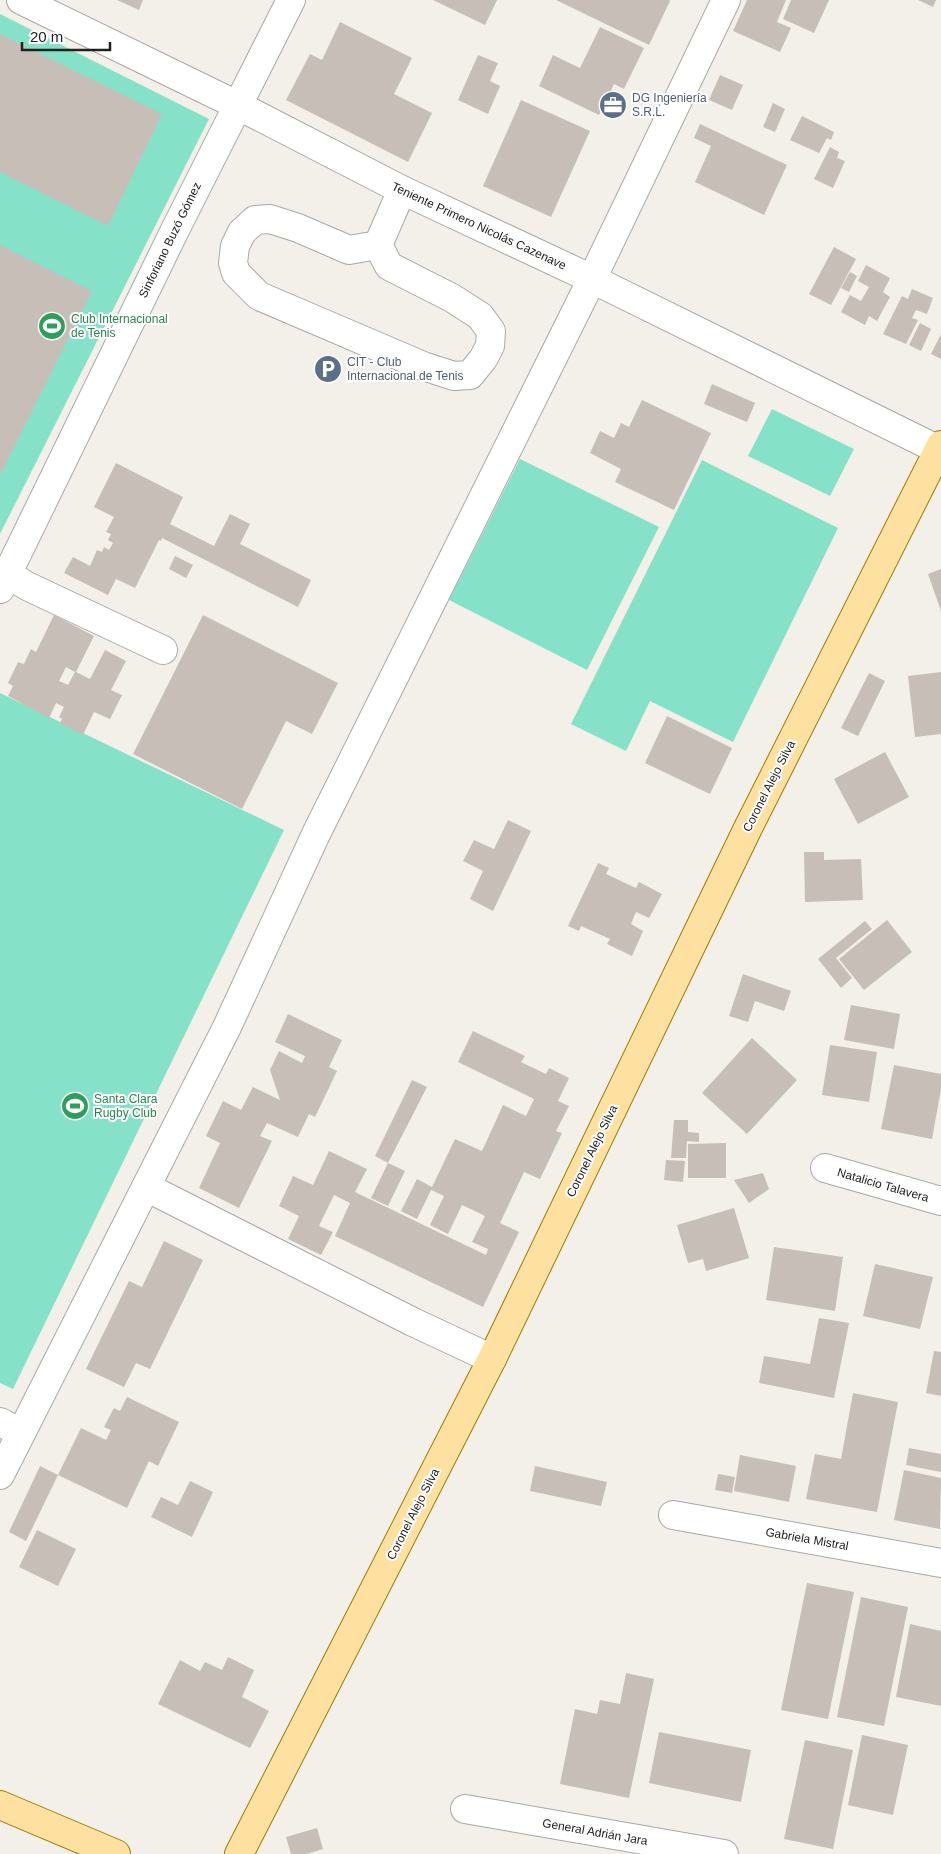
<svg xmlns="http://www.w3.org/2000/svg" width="941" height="1854" font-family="Helvetica,sans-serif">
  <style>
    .pitch { fill: #85e2c8 }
    .building { fill: #c7bfb7; fill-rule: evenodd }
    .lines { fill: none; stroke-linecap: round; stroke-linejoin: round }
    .minor-casing { stroke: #a8a8a8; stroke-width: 30 }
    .major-casing { stroke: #9f7b00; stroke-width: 30 }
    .minor { stroke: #fff; stroke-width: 28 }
    .major { stroke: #fee0a1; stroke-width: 28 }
    .labels { text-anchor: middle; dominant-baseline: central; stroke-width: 4; stroke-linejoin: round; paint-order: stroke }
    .service-label { font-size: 12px; fill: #4e5e75; stroke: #fff; text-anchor: start }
    .street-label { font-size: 12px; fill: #212121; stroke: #fff }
    .leisure-label { font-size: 12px; fill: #27864d; stroke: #fff; text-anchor: start }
  </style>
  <rect width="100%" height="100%" fill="#f2f0e8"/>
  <g class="pitch">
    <polygon points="0,14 209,119 0,534"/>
    <polygon points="772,409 854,449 830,496 748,456"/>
    <polygon points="520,459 659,527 587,670 449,600"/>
    <polygon points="702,460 838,528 733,742 650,701 626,751 571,724"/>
    <polygon points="0,693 284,830 13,1389 0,1383"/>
  </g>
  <g class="building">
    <polygon points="117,0 143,0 139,10"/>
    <polygon points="433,0 497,0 485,25"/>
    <polygon points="556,0 669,0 670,1 649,45"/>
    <polygon points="747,0 786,0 777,22 791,28 780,52 733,31"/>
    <polygon points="791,0 829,0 814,33 783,19"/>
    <polygon points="918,0 936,0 933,7"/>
    <polygon points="340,22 412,58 394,94 432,113 408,162 286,100 310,54 322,60"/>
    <polygon points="600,27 644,48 624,89 614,84 599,115 539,86 553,55 580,68"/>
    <polygon points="0,34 162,114 108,226 0,172"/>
    <polygon points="478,55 498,63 490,81 500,86 488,114 458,100"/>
    <polygon points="720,75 743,85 732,110 709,100"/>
    <polygon points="521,100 590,131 551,217 483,186"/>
    <polygon points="773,103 785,109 775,132 763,127"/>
    <polygon points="802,116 834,132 831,140 827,138 819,153 790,140"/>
    <polygon points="700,124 787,165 764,215 695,182 711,146 694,138"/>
    <polygon points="830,147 839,152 837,158 845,161 833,188 814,179"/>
    <polygon points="0,245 92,291 0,475"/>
    <polygon points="834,247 856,259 831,305 809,294"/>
    <polygon points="866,265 890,278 883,292 890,297 877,321 869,316 865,325 841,312 850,295 861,301 869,287 858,281"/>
    <polygon points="850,272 857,276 849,292 841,288"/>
    <polygon points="912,289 933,298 927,314 916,310 912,318 918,320 906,344 883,334 902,296 908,299"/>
    <polygon points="920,323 931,329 921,351 909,345"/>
    <polygon points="941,334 941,359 931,354"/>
    <polygon points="712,384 755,403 747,422 704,404"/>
    <polygon points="642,400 711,433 674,510 615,482 621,469 590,453 600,431 614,438 621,423 629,427"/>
    <polygon points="116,463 183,497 170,524 214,546 230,514 250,524 240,544 311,580 298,607 162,538 161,541 159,540 135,588 116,579 108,595 64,573 73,557 90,566 97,550 102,552 104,547 109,550 113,543 108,540 111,534 106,532 114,517 94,507"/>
    <polygon points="175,556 193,565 186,578 169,569"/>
    <polygon points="941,569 941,611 928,574"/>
    <path d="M 54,615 L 94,636 L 76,672 L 90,679 L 105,650 L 126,661 L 111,690 L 122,695 L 110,719 L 94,712 L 83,735 L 60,723 L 62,719 L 59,717 L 64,707 L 56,703 L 49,718 L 8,696 L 13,686 L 8,683 L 18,662 L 24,664 L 31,649 L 36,652 ZM 66,667 L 75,672 L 68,685 L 59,681 Z"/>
    <polygon points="203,615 338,683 312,734 286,721 242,809 133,754"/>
    <polygon points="941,672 941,734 915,737 908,676"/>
    <polygon points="869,673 885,681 858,736 841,728"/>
    <polygon points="667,716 732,748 710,794 645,763"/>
    <polygon points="885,752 909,797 858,824 834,779"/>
    <polygon points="508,820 531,831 493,911 470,899 483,871 463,861 474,840 494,849"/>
    <polygon points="804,852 824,852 824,860 861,859 863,900 805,902"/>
    <polygon points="598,863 609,868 606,874 636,888 639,882 662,894 649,918 636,912 631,924 643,931 632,956 607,944 610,939 581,926 579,931 568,926"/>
    <polygon points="887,920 912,952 864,990 839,959"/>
    <polygon points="865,921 872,929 836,958 852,978 841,988 818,959"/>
    <polygon points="743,974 791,991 784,1011 755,1001 748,1022 729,1016"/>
    <polygon points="851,1005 900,1014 894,1049 844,1040"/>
    <polygon points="288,1014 342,1040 329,1067 337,1071 315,1117 309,1114 298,1137 267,1123 260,1136 272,1141 239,1208 199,1188 220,1143 206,1136 223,1101 241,1110 253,1087 280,1100 270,1070 279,1051 302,1063 305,1056 275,1042"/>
    <polygon points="473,1031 525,1056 521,1062 546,1074 549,1068 569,1078 558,1101 569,1106 556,1131 562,1133 540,1179 524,1172 500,1223 519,1232 483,1307 335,1236 350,1203 334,1195 319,1226 333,1232 321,1255 288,1239 299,1216 279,1206 293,1176 313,1185 329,1151 367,1169 355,1192 486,1255 488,1249 472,1242 485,1216 462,1205 448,1234 430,1225 444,1196 431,1190 417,1219 401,1211 417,1179 432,1187 455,1139 482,1151 503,1105 526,1116 534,1099 458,1062"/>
    <polygon points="752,1038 797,1080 747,1134 702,1093"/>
    <polygon points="830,1045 877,1052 869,1102 822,1095"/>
    <polygon points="894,1065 941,1074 941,1089 932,1139 881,1129"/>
    <polygon points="412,1080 427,1087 388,1163 375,1156"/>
    <polygon points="674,1120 688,1120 688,1132 699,1133 699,1142 687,1141 686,1158 671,1158"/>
    <polygon points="726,1143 726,1178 688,1178 688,1144"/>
    <polygon points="666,1160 685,1161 683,1182 664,1180"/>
    <polygon points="388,1163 405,1171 388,1206 371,1198"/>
    <polygon points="763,1173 769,1189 749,1203 734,1180"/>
    <polygon points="734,1208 749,1258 706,1271 703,1259 688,1263 677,1225"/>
    <polygon points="164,1241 203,1260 150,1369 136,1363 124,1387 86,1369 129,1281 142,1287"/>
    <polygon points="774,1247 843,1257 835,1311 766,1300"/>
    <polygon points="875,1264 933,1277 920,1329 863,1316"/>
    <polygon points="819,1318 849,1323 834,1398 759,1383 764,1356 810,1364"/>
    <polygon points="934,1351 941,1352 941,1396 926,1393"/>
    <polygon points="853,1393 898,1402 877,1512 806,1499 815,1454 841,1459"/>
    <polygon points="127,1397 179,1422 158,1466 149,1461 127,1508 58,1475 26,1541 9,1532 40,1466 58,1475 81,1428 106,1440 111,1430 104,1427 114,1408 120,1411"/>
    <polygon points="909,1448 941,1454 941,1472 906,1465"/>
    <polygon points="740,1455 796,1466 789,1502 734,1491"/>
    <polygon points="535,1466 607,1482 601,1506 530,1491"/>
    <polygon points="904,1470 941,1478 940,1529 894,1520"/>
    <polygon points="718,1474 735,1477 732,1493 715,1490"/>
    <polygon points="190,1481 213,1492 192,1537 151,1517 161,1497 178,1505"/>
    <polygon points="37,1530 76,1549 58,1586 19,1567"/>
    <polygon points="807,1583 854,1592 828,1719 781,1710"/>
    <polygon points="861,1597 908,1607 884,1726 837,1717"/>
    <polygon points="910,1624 941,1631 941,1706 896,1697"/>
    <polygon points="228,1657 254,1670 242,1697 269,1711 250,1748 158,1704 180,1660 200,1671 205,1662 222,1670"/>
    <polygon points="626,1673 654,1679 629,1798 560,1784 575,1709 597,1714 600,1700 620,1704"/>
    <polygon points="659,1732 751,1750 741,1802 649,1783"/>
    <polygon points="862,1735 908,1745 893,1815 848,1805"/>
    <polygon points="805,1740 853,1750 833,1849 784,1839"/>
    <polygon points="317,1828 323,1849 307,1854 291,1854 286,1837"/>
  </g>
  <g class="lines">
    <g class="minor-casing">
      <g id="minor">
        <polyline points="21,0 239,106 402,190 592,279 939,450"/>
        <polyline points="378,245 349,250 298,228 270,219 255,220 242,232 235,246 233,263 236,273 259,296 423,366 454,376 470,375 483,359 490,346 491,331 480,316 452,298 389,266 378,245 402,190"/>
        <polyline points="7,574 27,586 163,650"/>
        <polyline points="0,589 175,230 291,0"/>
        <polyline points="825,1168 941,1201"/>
        <polyline points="146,1187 413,1322 492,1359"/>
        <polyline points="0,1422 21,1433"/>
        <polyline points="0,1475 227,1027 316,834 592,279 726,0"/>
        <polyline points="673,1515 941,1563"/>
        <polyline points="465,1809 724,1854"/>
      </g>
    </g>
    <g class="major-casing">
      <g id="major">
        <polyline points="0,1805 116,1854"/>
        <polyline points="239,1854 492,1359 747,830 941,445"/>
      </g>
    </g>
    <use href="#minor" class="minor"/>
    <use href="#major" class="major"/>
  </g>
  <defs>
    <g id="office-disc" transform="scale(1.4375)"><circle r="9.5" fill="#5c6f8a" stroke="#fff"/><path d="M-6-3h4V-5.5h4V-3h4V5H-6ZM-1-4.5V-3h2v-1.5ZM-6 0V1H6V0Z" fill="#fff"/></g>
    <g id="stadium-disc" transform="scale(1.4375)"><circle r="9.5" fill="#2e9e5b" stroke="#fff"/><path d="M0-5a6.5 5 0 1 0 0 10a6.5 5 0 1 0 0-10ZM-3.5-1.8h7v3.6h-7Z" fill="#fff"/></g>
    <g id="parking-disc" transform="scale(1.4375)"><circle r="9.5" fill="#5c6f8a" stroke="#fff"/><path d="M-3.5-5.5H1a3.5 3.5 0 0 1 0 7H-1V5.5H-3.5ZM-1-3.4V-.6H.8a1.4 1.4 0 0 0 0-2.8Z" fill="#fff"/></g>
  </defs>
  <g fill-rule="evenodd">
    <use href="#office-disc" x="613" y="105"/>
    <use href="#stadium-disc" x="52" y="326"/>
    <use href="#parking-disc" x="328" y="369"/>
    <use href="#stadium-disc" x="75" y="1106"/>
  </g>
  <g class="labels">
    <g class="service-label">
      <text x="632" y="98">DG Ingeniería<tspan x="632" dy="14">S.R.L.</tspan></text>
      <text x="347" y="362">CIT - Club<tspan x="347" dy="14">Internacional de Tenis</tspan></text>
    </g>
    <g class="street-label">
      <text transform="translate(479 226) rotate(25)">Teniente Primero Nicolás Cazenave</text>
      <text transform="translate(170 240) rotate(-64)">Sinforiano Buzó Gómez</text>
      <text transform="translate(769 786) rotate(-63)">Coronel Alejo Silva</text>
      <text transform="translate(592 1151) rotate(-64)">Coronel Alejo Silva</text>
      <text transform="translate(883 1185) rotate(16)">Natalicio Talavera</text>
      <text transform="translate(413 1514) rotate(-63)">Coronel Alejo Silva</text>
      <text transform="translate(807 1539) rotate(10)">Gabriela Mistral</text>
      <text transform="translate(595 1832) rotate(10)">General Adrián Jara</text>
    </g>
    <g class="leisure-label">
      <text x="71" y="319">Club Internacional<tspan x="71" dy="14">de Tenis</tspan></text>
      <text x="94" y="1099">Santa Clara<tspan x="94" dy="14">Rugby Club</tspan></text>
    </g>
  </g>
  <path d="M22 42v8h88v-8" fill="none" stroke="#212121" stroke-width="2.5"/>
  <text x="30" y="42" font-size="15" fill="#212121" stroke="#ffffff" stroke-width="4" paint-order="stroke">20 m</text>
</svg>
